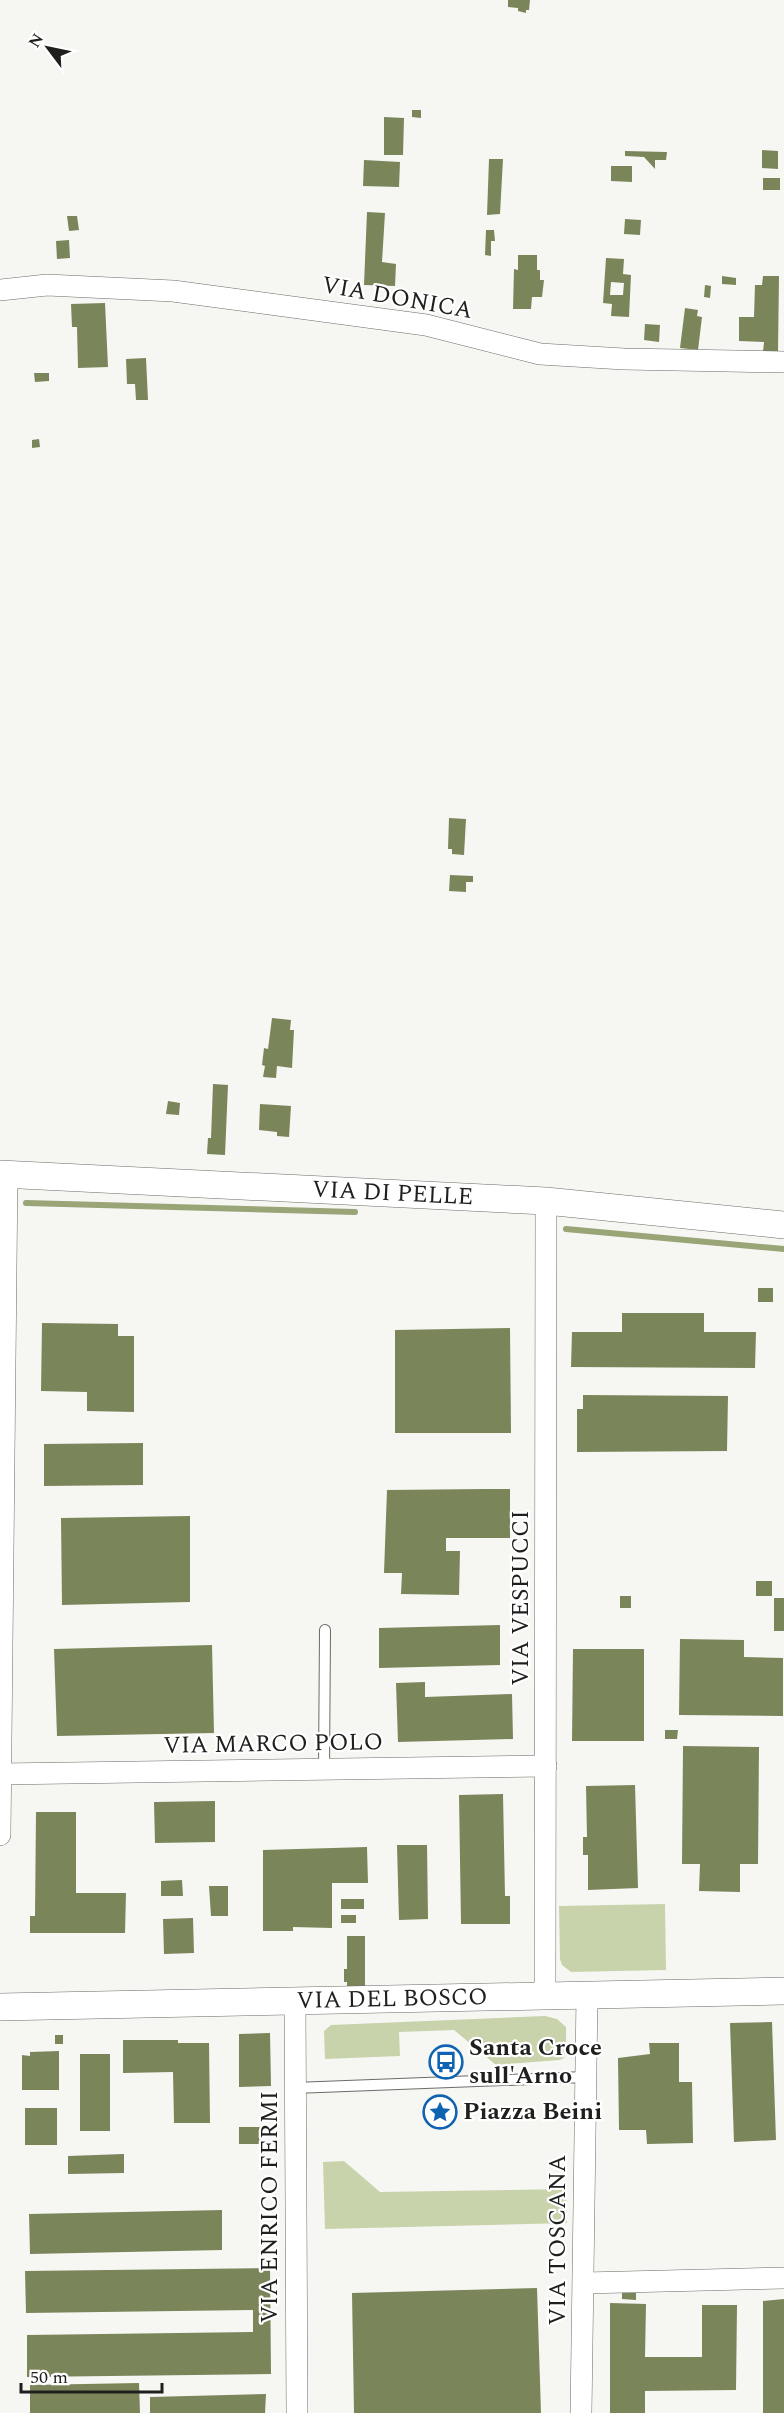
<svg xmlns="http://www.w3.org/2000/svg" width="784" height="2413" font-family="Spectral,serif">
  <style>
    .green { fill: #c9d3ab }
    .lines { fill: none; stroke-linecap: round; stroke-linejoin: round }
    .stream { stroke: #99a477; stroke-width: 6 }
    .building { fill: #7b855a; fill-rule: evenodd }
    .service-casing { stroke: #6b6c69; stroke-width: 12 }
    .minor-casing { stroke: #6b6c69; stroke-width: 22 }
    .tertiary-casing { stroke: #6b6c69; stroke-width: 28 }
    .service { stroke: #fff; stroke-width: 10 }
    .minor { stroke: #fff; stroke-width: 21 }
    .tertiary { stroke: #fff; stroke-width: 27 }
    .labels { text-anchor: middle; dominant-baseline: central; stroke-width: 4.5; stroke-linejoin: round; paint-order: stroke }
    .street-label { font-size: 24px; fill: #1f1f1e; stroke: #fff }
    .poi-label { font-size: 24px; font-weight: bold; fill: #1f1f1e; stroke: #fff; text-anchor: start }
  </style>
  <rect width="100%" height="100%" fill="#f6f7f3"/>
  <g class="green">
    <polygon points="665,1904 666,1970 571,1972 562,1965 560,1959 559,1906"/>
    <polygon points="545,2016 557,2019 566,2027 566,2052 564,2058 559,2060 496,2065 454,2030 399,2032 400,2056 325,2059 324,2031 331,2025"/>
    <polygon points="344,2161 380,2192 566,2189 567,2223 325,2229 323,2162"/>
  </g>
  <g class="lines">
    <g class="stream">
      <polyline points="26,1203 355,1212"/>
      <polyline points="566,1229 784,1249"/>
    </g>
  </g>
  <g class="building">
    <polygon points="508,0 530,0 529,10 526,10 526,13 518,11 518,8 508,7"/>
    <polygon points="412,110 421,110 421,118 412,117"/>
    <polygon points="384,117 404,118 403,155 384,155"/>
    <polygon points="762,150 778,151 778,169 762,168"/>
    <polygon points="625,151 667,152 666,160 655,160 655,169 644,157 625,156"/>
    <polygon points="489,159 503,159 500,214 487,215"/>
    <polygon points="364,160 400,162 399,187 363,186"/>
    <polygon points="611,166 632,166 632,182 611,181"/>
    <rect x="763" y="178" width="17" height="12"/>
    <polygon points="367,212 385,213 382,262 396,264 395,286 364,285"/>
    <polygon points="67,216 77,216 79,230 69,231"/>
    <polygon points="625,219 641,220 640,235 624,234"/>
    <polygon points="486,230 494,230 495,241 491,241 491,256 485,255"/>
    <polygon points="69,240 70,258 57,259 56,241"/>
    <polygon points="518,255 537,255 537,270 540,270 540,280 544,280 542,297 532,297 531,309 513,309 514,269 518,270"/>
    <path d="M 606,258 L 624,259 L 623,274 L 631,275 L 629,317 L 611,316 L 612,304 L 603,303 ZM 611,282 L 624,283 L 623,295 L 610,295 Z"/>
    <polygon points="722,276 736,278 736,285 722,284"/>
    <polygon points="763,276 779,276 778,352 763,352 764,342 739,341 739,317 754,317 755,285 762,285"/>
    <polygon points="705,285 711,286 710,298 704,297"/>
    <polygon points="105,303 108,367 78,368 77,327 72,327 71,304"/>
    <polygon points="685,308 698,310 697,316 702,317 698,350 680,348"/>
    <polygon points="645,324 660,325 659,342 644,340"/>
    <polygon points="146,358 148,400 136,400 135,384 127,384 126,359"/>
    <polygon points="34,373 49,373 49,381 35,382"/>
    <polygon points="39,439 40,447 32,448 32,440"/>
    <polygon points="449,818 466,819 464,855 452,854 452,849 448,849"/>
    <polygon points="450,875 473,876 473,882 466,882 466,892 449,891"/>
    <polygon points="272,1018 291,1020 290,1030 294,1030 292,1068 277,1066 276,1078 263,1077 265,1066 262,1065 264,1048 268,1049"/>
    <polygon points="213,1084 228,1085 225,1155 207,1154 208,1138 211,1138"/>
    <polygon points="168,1101 180,1103 179,1115 166,1114"/>
    <polygon points="260,1104 291,1106 289,1137 277,1136 277,1132 259,1130"/>
    <rect x="758" y="1288" width="15" height="14"/>
    <polygon points="622,1313 704,1313 704,1332 756,1332 755,1368 571,1367 572,1332 622,1332"/>
    <polygon points="42,1323 118,1324 118,1336 134,1336 134,1412 87,1411 87,1392 41,1391"/>
    <polygon points="510,1328 511,1433 395,1433 395,1330"/>
    <polygon points="583,1395 728,1396 727,1451 577,1452 577,1409 583,1409"/>
    <polygon points="143,1443 143,1485 44,1486 44,1444"/>
    <polygon points="486,1489 510,1489 510,1538 446,1538 446,1551 460,1551 459,1595 401,1594 402,1573 384,1573 387,1490"/>
    <polygon points="190,1516 190,1602 62,1605 61,1518"/>
    <rect x="756" y="1581" width="16" height="15"/>
    <rect x="620" y="1596" width="11" height="12"/>
    <rect x="774" y="1598" width="10" height="33"/>
    <polygon points="500,1625 500,1665 379,1668 379,1628"/>
    <polygon points="680,1639 744,1640 744,1657 783,1658 783,1716 679,1715"/>
    <polygon points="212,1645 214,1733 57,1736 54,1649"/>
    <polygon points="573,1649 644,1649 644,1741 572,1741"/>
    <polygon points="425,1682 425,1697 512,1694 513,1739 398,1742 396,1683"/>
    <polygon points="665,1730 678,1730 677,1739 665,1739"/>
    <polygon points="683,1746 759,1747 758,1864 740,1864 740,1892 699,1891 700,1864 682,1864"/>
    <polygon points="635,1785 638,1888 588,1890 588,1855 583,1855 583,1837 587,1837 586,1786"/>
    <polygon points="503,1794 505,1896 510,1896 510,1924 461,1924 459,1795"/>
    <polygon points="215,1801 215,1842 155,1843 154,1802"/>
    <polygon points="36,1812 76,1812 76,1893 126,1893 125,1933 30,1933 30,1916 35,1916"/>
    <polygon points="397,1845 427,1845 428,1919 399,1920"/>
    <polygon points="367,1847 368,1883 332,1883 332,1928 293,1927 293,1931 263,1931 263,1850"/>
    <polygon points="182,1880 183,1896 161,1896 161,1881"/>
    <polygon points="209,1886 228,1886 228,1916 211,1916"/>
    <rect x="341" y="1899" width="23" height="10"/>
    <rect x="341" y="1915" width="15" height="8"/>
    <polygon points="193,1918 194,1953 164,1954 163,1919"/>
    <polygon points="347,1936 365,1936 365,1987 347,1987 347,1982 344,1982 344,1969 347,1969"/>
    <polygon points="772,2022 776,2140 734,2142 730,2023"/>
    <polygon points="270,2033 271,2086 239,2087 239,2034"/>
    <rect x="55" y="2035" width="8" height="9"/>
    <polygon points="123,2040 178,2040 178,2043 209,2043 210,2123 174,2123 173,2072 123,2073"/>
    <polygon points="649,2043 679,2043 679,2082 692,2082 693,2143 647,2144 646,2130 619,2130 618,2058 650,2054"/>
    <polygon points="59,2051 59,2090 22,2090 22,2055 30,2056 30,2052"/>
    <rect x="80" y="2054" width="30" height="77"/>
    <rect x="25" y="2108" width="32" height="37"/>
    <rect x="239" y="2127" width="22" height="17"/>
    <polygon points="124,2154 124,2173 68,2174 68,2156"/>
    <polygon points="222,2210 222,2250 30,2254 29,2214"/>
    <polygon points="270,2268 271,2374 27,2377 27,2335 253,2332 253,2310 26,2313 25,2271"/>
    <polygon points="537,2288 541,2413 354,2413 352,2293"/>
    <polygon points="622,2293 636,2293 636,2300 622,2299"/>
    <polygon points="784,2299 784,2413 763,2413 763,2301"/>
    <polygon points="610,2303 646,2304 645,2357 702,2357 702,2305 737,2305 736,2390 645,2391 645,2413 610,2413"/>
    <polygon points="139,2383 140,2413 30,2413 30,2385"/>
    <polygon points="266,2394 265,2413 150,2413 150,2397"/>
  </g>
  <g class="lines">
    <g class="service-casing">
      <g id="service">
        <polyline points="324,1769 325,1630"/>
        <polyline points="294,2088 585,2077"/>
      </g>
    </g>
    <g class="minor-casing">
      <g id="minor">
        <polyline points="0,290 47,285 173,291 426,325 540,354 624,359 784,362"/>
        <polyline points="1,1774 546,1766"/>
        <polyline points="0,1835 7,1173"/>
        <polyline points="545,1995 546,1201"/>
        <polyline points="295,2000 297,2413"/>
        <polyline points="585,2283 784,2278"/>
        <polyline points="581,2413 587,1996"/>
      </g>
    </g>
    <g class="tertiary-casing">
      <g id="tertiary">
        <path id="s1" d="M 0,1174 L 546,1201 L 784,1225"/>
        <path id="s2" d="M 0,2007 L 784,1991"/>
      </g>
    </g>
    <use href="#service" class="service"/>
    <use href="#minor" class="minor"/>
    <use href="#tertiary" class="tertiary"/>
  </g>
  <defs>
    <g id="bus-ring" transform="scale(1.725)"><circle r="9.5" fill="#fff" stroke="#0f63b1" stroke-width="1.5"/><path d="M-5-6H5V4H4V6H2V4H-2V6H-4V4H-5ZM-3.5-4V0h7V-4ZM-3.5 1.2v1.5H-2V1.2ZM2 1.2v1.5H3.5V1.2Z" fill="#0f63b1"/></g>
    <g id="sight-ring" transform="scale(1.725)"><circle r="9.5" fill="#fff" stroke="#0f63b1" stroke-width="1.5"/><path d="M0-6L1.8-2.2L6-1.7L2.9 1.2L3.7 5.4L0 3.3L-3.7 5.4L-2.9 1.2L-6-1.7L-1.8-2.2Z" fill="#0f63b1"/></g>
  </defs>
  <g fill-rule="evenodd">
    <use href="#bus-ring" x="446" y="2062"/>
    <use href="#sight-ring" x="440" y="2112"/>
  </g>
  <g class="labels">
    <g class="street-label">
      <text transform="translate(397 298) rotate(10)">VIA DONICA</text>
      <text stroke="none"><textPath href="#s1" startOffset="393">VIA DI PELLE</textPath></text>
      <text transform="translate(521 1598) rotate(-90)">VIA VESPUCCI</text>
      <text transform="translate(273 1744) rotate(-1)">VIA MARCO POLO</text>
      <text stroke="none"><textPath href="#s2" startOffset="392">VIA DEL BOSCO</textPath></text>
      <text transform="translate(270 2207) rotate(-90)">VIA ENRICO FERMI</text>
      <text transform="translate(558 2240) rotate(-90)">VIA TOSCANA</text>
    </g>
    <g class="poi-label">
      <text x="469" y="2048">Santa Croce<tspan x="469" dy="28">sull'Arno</tspan></text>
      <text x="463" y="2112">Piazza Beini</text>
    </g>
  </g>
  <g transform="translate(48 48) rotate(302)" stroke="#ffffff" stroke-width="4.5" paint-order="stroke">
  <path d="M0-4.5L10 22L0 15L-10 22Z" fill="#1f1f1e"/>
  <text y="-9" font-size="16" font-weight="bold" text-anchor="middle" fill="#1f1f1e">N</text>
  </g>
  <path d="M21 2383v9h141v-9" fill="none" stroke="#1f1f1e" stroke-width="3"/>
  <text x="30" y="2383" font-size="18" fill="#1f1f1e" stroke="#ffffff" stroke-width="4.5" paint-order="stroke">50 m</text>
</svg>
